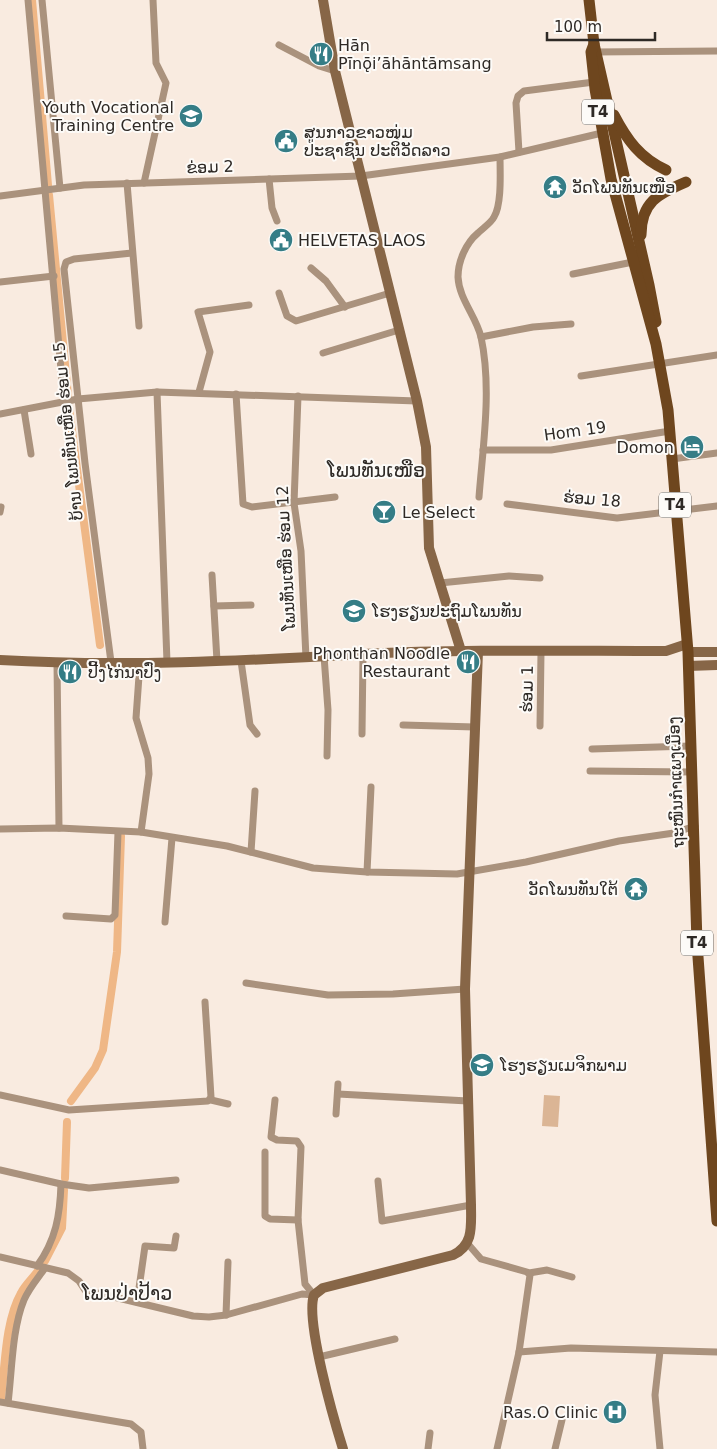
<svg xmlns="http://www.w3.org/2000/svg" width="717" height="1449" font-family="'DejaVu Sans','Noto Sans Lao',sans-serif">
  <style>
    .green { fill: #dbb595 }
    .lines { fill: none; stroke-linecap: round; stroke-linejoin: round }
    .canal { stroke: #efb786; stroke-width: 8 }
    .street { stroke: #aa927d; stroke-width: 7 }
    .secondary { stroke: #876647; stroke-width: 10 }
    .primary { stroke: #6e461e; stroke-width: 11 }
    .labels { text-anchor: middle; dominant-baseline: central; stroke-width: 4; stroke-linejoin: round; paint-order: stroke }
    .shield { fill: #fdfbf8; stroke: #6c6864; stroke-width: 1 }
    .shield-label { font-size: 15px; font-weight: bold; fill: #2e2925 }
    .poi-label { font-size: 16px; fill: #2e2925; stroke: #fdfbf8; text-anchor: start }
    .street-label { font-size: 16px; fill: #2e2925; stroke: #fdfbf8 }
    .quarter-label { font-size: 19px; fill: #2e2925; stroke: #fdfbf8 }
  </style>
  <rect width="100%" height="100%" fill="#f9ebe0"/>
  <polygon class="green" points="544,1095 560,1096 558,1127 542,1126"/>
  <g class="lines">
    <g class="canal">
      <polyline points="32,0 48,185"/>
      <polyline points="49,195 68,396"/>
      <polyline points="69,408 100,645"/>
      <polyline points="71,1101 95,1068 103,1050 117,952 121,836"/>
      <polyline points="65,1178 67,1122"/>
      <polyline points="45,1261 62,1228 64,1190"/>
      <path d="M 1,1399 C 5,1367 5,1321 21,1293 C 25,1285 32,1279 37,1272"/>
    </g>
    <g class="street">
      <polyline points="28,0 64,403"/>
      <polyline points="42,0 60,188"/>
      <polyline points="279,45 319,66 335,71"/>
      <polyline points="594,52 717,51"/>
      <polyline points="519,152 516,103 518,96 524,91 594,82"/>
      <polyline points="269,179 272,208 277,221"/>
      <polyline points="127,183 139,326"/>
      <polyline points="144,183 166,83 156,63 153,0"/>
      <polyline points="0,196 84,185 361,176 500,157 602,133"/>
      <polyline points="311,268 326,281 345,307"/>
      <polyline points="573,274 633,262"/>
      <polyline points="0,282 54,276"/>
      <polyline points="279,293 287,316 296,321 390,293"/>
      <polyline points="481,337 533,327 571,324"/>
      <polyline points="323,353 399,330"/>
      <polyline points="581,376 717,355"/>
      <polyline points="157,392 167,662"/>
      <polyline points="199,392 210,352 198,312 249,305"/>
      <polyline points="236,394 243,504 252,507 335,497"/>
      <polyline points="298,396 294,503 301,551 306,658"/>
      <polyline points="24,410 31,454"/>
      <polyline points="0,414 78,399 157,392 417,401"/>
      <polyline points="483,450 551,450 670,431"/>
      <polyline points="672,459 717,453"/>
      <path d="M 479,497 C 483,445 492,388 481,337 C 476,316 459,299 458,277 C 458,261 466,243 478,233 C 483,228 491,223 494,217 C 502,204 500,172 500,157"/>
      <polyline points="507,504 617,518 717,506"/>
      <polyline points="0,512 1,507"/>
      <polyline points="212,575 217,661"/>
      <polyline points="440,583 509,576 540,578"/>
      <polyline points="214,606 251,605"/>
      <polyline points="324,656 328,710 327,756"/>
      <polyline points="241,661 250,725 257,734"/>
      <polyline points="111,662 85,463 64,269 66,262 74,259 132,253"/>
      <polyline points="140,662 136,718 148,758 149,774 141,832"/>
      <polyline points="57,663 59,828"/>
      <polyline points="403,725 475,727"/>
      <polyline points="540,726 541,652"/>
      <polyline points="362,734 363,654"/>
      <polyline points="592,749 690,746"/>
      <polyline points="590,771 693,772"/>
      <polyline points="0,829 59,828 141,832 227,846 313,868 367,872 457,874 526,862 619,841 674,833 695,826"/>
      <polyline points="251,852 255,791"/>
      <polyline points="367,872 371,787"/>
      <polyline points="66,916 111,919 115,915 118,832"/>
      <polyline points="165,922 172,838"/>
      <polyline points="246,983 328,995 393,994 465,989"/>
      <polyline points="338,1094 468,1101"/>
      <polyline points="0,1095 69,1110 208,1101 211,1097 205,1002"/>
      <polyline points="211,1100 228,1104"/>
      <polyline points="275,1100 271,1137 277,1140 297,1141 301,1147 298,1220 305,1284 314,1295"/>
      <polyline points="336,1114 338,1084"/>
      <polyline points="265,1152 265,1216 270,1219 298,1220"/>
      <polyline points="0,1170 61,1184 89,1188 176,1180"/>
      <polyline points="378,1181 382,1221 471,1205"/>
      <polyline points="468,1244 481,1259 527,1272 530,1275 519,1352 497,1449"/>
      <polyline points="0,1257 68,1273 79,1281 85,1290 193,1316 209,1317 226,1315 302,1294 314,1295"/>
      <path d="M 37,1266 C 56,1240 60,1215 61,1184"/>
      <polyline points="529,1273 547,1270 572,1277"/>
      <polyline points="137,1302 145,1246 174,1248 176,1236"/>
      <polyline points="226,1315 228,1262"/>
      <polyline points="519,1352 571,1348 717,1352"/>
      <polyline points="319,1357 395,1339"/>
      <polyline points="0,1402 131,1424 141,1432 143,1449"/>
      <path d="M 8,1403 C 12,1371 12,1329 24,1300 C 29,1288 38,1278 45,1268"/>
      <polyline points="428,1449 430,1433"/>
      <polyline points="555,1449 562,1420"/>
      <polyline points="660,1449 655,1395 660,1351"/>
    </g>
    <g class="secondary">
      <polyline points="323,0 335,71 417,401 426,447 429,548 461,651"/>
      <polyline points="688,652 717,652"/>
      <path d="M 0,660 C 121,667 242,661 363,654 C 464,649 565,651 666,651 L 687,644"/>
      <polyline points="688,666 717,665"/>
      <path d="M 343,1449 C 334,1420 305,1320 314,1295 L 323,1288 L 453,1255 C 474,1245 471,1226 471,1205 L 465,989 L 478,651"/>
    </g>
    <g class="primary">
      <polyline points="589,0 594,44 649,285 656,322"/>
      <polyline points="594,44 591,52 595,89 611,179 656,344 668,410 688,652 697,943 717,1221"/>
      <path d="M 614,115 C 627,140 640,158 666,170"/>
      <path d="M 641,235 C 641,202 658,194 686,182"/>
    </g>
  </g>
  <defs>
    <g id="restaurant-disc" transform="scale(1.25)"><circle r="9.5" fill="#357d86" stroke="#fdfbf8"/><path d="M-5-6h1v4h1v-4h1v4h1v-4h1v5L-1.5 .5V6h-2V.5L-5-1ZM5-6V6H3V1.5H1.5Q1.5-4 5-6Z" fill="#fff"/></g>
    <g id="school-disc" transform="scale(1.25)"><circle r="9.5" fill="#357d86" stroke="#fdfbf8"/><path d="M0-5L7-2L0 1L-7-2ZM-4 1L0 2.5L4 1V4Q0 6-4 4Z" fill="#fff"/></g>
    <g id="civic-disc" transform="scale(1.25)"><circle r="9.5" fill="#357d86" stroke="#fdfbf8"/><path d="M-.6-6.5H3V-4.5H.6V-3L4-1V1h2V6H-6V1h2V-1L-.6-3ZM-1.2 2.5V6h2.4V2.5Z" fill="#fff"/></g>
    <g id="temple-disc" transform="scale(1.25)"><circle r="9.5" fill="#357d86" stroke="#fdfbf8"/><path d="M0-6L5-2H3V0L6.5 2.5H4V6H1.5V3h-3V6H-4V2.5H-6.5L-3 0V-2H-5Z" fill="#fff"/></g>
    <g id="hotel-disc" transform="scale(1.25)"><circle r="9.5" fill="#357d86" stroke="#fdfbf8"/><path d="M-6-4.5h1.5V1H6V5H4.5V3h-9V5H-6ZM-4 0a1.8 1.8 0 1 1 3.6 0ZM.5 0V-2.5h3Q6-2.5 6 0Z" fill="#fff"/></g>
    <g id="bar-disc" transform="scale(1.25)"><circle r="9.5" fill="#357d86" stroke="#fdfbf8"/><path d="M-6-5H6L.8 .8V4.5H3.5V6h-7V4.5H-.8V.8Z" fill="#fff"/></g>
    <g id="hospital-disc" transform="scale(1.25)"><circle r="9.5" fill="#357d86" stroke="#fdfbf8"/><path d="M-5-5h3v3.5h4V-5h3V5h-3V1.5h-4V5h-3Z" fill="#fff"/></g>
  </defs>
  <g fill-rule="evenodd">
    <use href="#restaurant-disc" x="321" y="54"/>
    <use href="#school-disc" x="191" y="116"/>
    <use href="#civic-disc" x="286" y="141"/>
    <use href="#temple-disc" x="555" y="187"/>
    <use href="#civic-disc" x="281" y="240"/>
    <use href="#hotel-disc" x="692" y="447"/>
    <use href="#bar-disc" x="384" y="512"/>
    <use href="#school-disc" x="354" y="611"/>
    <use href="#restaurant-disc" x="468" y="662"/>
    <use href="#restaurant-disc" x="70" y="672"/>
    <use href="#temple-disc" x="636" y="889"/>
    <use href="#school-disc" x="482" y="1065"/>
    <use href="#hospital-disc" x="615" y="1412"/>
  </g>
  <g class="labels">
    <g class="shield">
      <rect x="582" y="99.5" width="32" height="25" rx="4"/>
      <rect x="659" y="492.5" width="32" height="25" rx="4"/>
      <rect x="681" y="930.5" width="32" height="25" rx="4"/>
    </g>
    <g class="shield-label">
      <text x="598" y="112">T4</text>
      <text x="675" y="505">T4</text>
      <text x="697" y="943">T4</text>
    </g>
    <g class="poi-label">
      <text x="338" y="45">Hān<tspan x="338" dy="18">Pīnǭi’āhāntāmsang</tspan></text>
      <text x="174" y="107" text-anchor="end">Youth Vocational<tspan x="174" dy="18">Training Centre</tspan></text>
      <text x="304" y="132">ສູນກາວຂາວໜຸ່ມ<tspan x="304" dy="18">ປະຊາຊົນ ປະຕິວັດລາວ</tspan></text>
      <text x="572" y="187">ວັດໂພນທັນເໜືອ</text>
      <text x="298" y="240">HELVETAS LAOS</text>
      <text x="674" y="447" text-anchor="end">Domon</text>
      <text x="402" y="512">Le Select</text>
      <text x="372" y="611">ໂຮງຮຽນປະຖົມໂພນທັນ</text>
      <text x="450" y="653" text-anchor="end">Phonthan Noodle<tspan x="450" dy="18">Restaurant</tspan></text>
      <text x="88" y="672">ປີ້ງໄກ່ນາປົ່ງ</text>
      <text x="618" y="889" text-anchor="end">ວັດໂພນທັນໃຕ້</text>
      <text x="500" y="1065">ໂຮງຮຽນເມຈິກພາມ</text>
      <text x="598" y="1412" text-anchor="end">Ras.O Clinic</text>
    </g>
    <g class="street-label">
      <text transform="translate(210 167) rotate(-2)">ຂ່ອມ 2</text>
      <text transform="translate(68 431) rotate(-96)">ບ້ານ ໂພນທັນເໜືອ ຮ່ອມ 15</text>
      <text transform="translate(575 431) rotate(-8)">Hom 19</text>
      <text transform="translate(592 499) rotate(5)">ຮ່ອມ 18</text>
      <text transform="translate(286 558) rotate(-93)">ໂພນທັນເໜືອ ຮ່ອມ 12</text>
      <text transform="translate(527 689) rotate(-89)">ຮ່ອມ 1</text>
      <text transform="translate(676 782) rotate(-92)">ຖະໜົນກຳແພງເມືອງ</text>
    </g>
    <g class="quarter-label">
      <text x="376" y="470">ໂພນທັນເໜືອ</text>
      <text x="127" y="1293">ໂພນປ່າປ້າວ</text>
    </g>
  </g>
  <path d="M547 32v8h108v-8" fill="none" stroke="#2e2925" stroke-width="2.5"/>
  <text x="554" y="32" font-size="15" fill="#2e2925" stroke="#fdfbf8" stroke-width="4" paint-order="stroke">100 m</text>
</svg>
